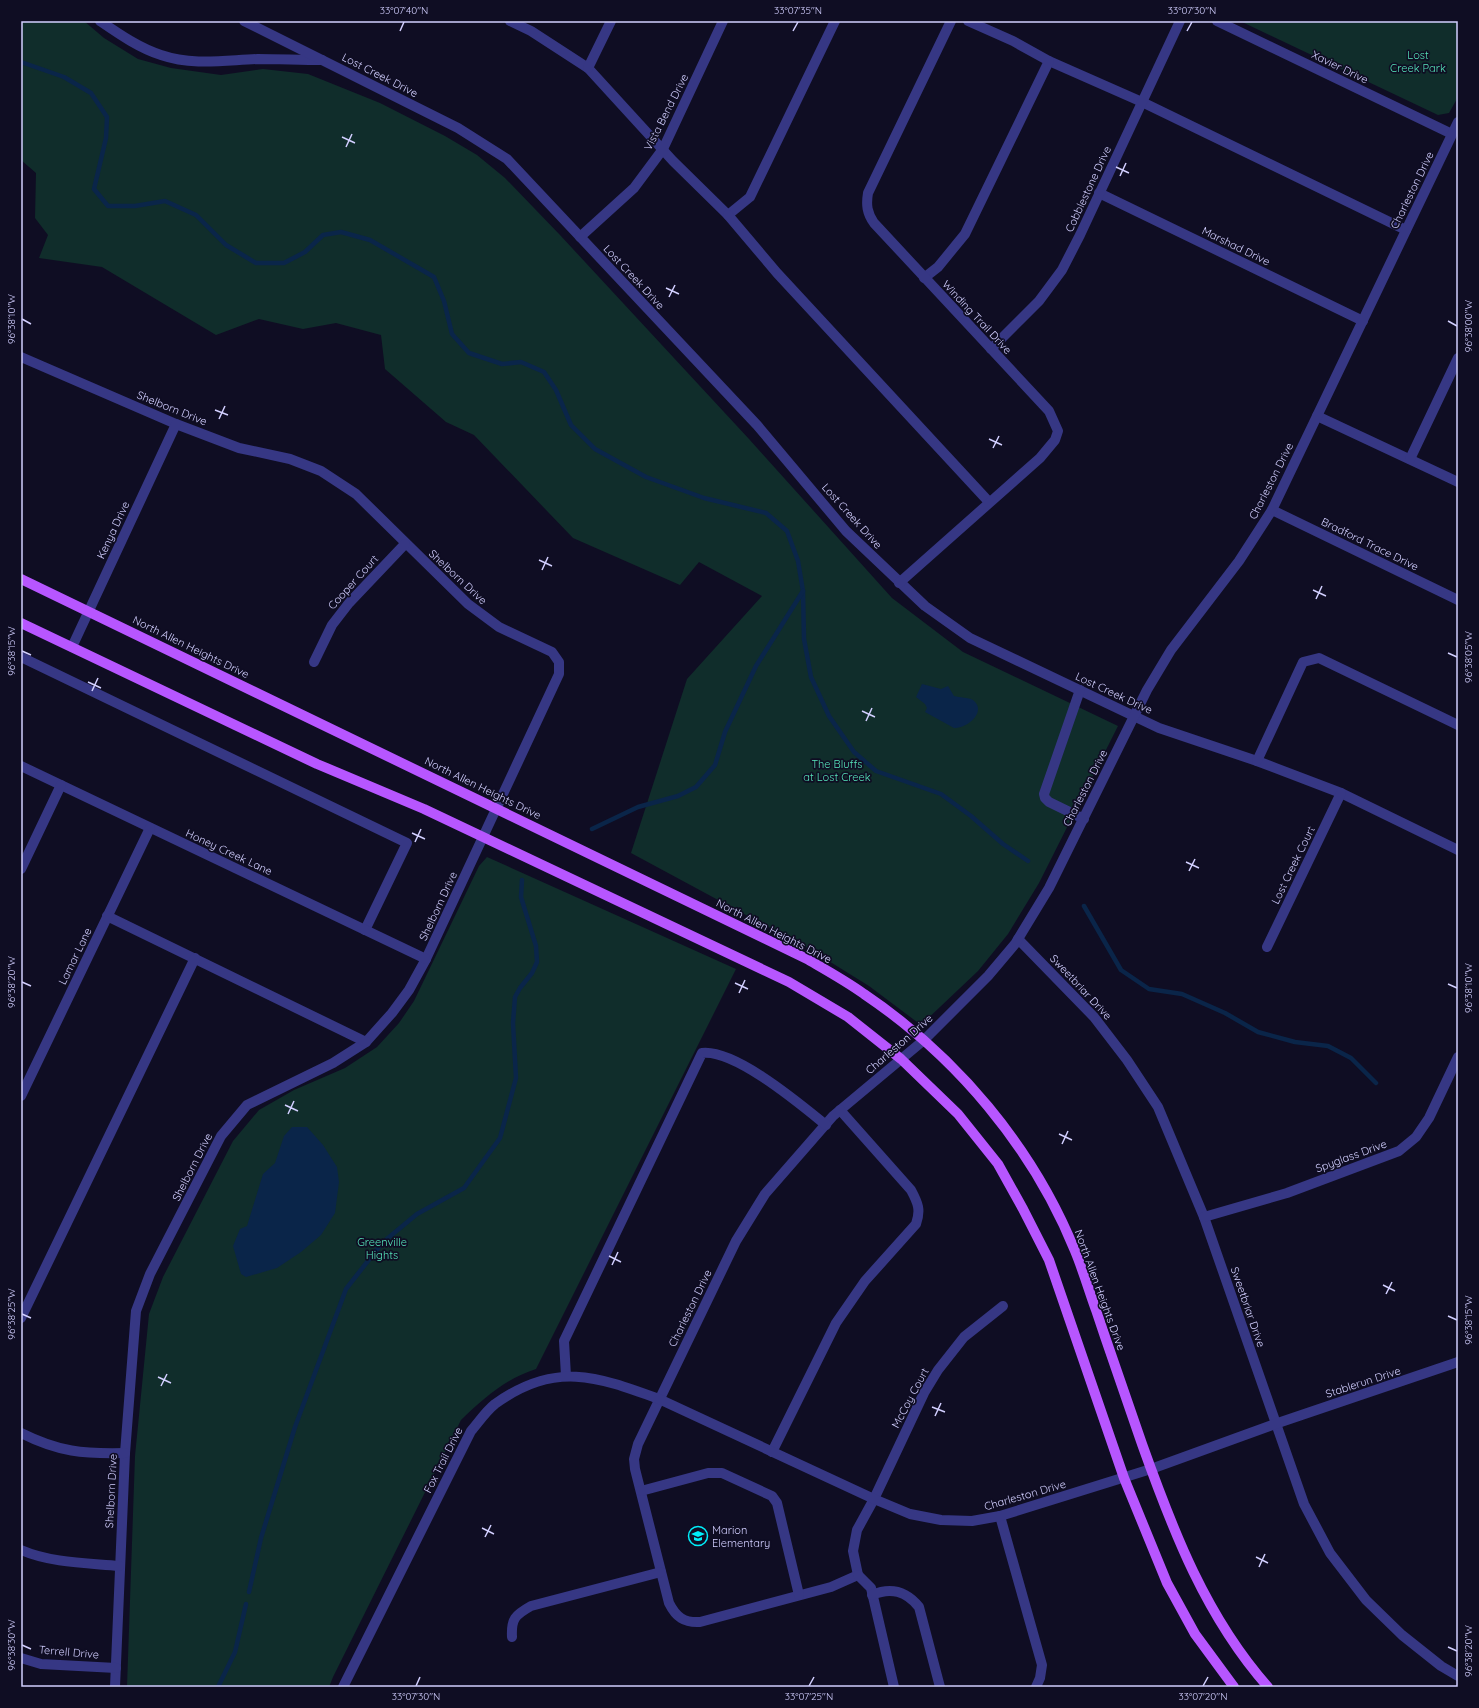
<svg xmlns="http://www.w3.org/2000/svg" width="1479" height="1708" font-family="Quicksand,sans-serif">
  <style>
    .green { fill: #102d2b }
    .water { fill: #0a2549 }
    .lines { fill: none; stroke-linecap: round; stroke-linejoin: round }
    .stream { stroke: #0a2549; stroke-width: 4.5 }
    .minor { stroke: #363784; stroke-width: 10 }
    .major { stroke: #b756ff; stroke-width: 10 }
    .ticks { fill: none; stroke: #d2cfff; stroke-width: 1.5 }
    .labels { text-anchor: middle; dominant-baseline: central; stroke-width: 3.5; stroke-linejoin: round; paint-order: stroke }
    .park-label { font-size: 11px; fill: #56e4b9; stroke: #0f0d23 }
    .street-label { font-size: 11px; fill: #d2cfff; stroke: #0f0d23 }
    .poi-label { font-size: 11px; fill: #d2cfff; stroke: #0f0d23; text-anchor: start }
    .neatline { fill: none; stroke: #d2cfff; stroke-width: 1.5 }
    .ticks-label { font-size: 10px; text-anchor: middle; fill: #d2cfff }
  </style>
  <rect width="100%" height="100%" fill="#0f0d23"/>
  <g class="green">
    <polygon points="21,21 84,21 104,38 138,59 171,68 221,75 263,69 308,74 380,103 445,136 477,155 505,178 560,235 749,439 892,598 963,652 1118,726 1039,883 1008,934 978,971 921,1025 869,986 811,950 631,853 687,679 762,596 699,562 680,585 573,538 474,435 446,422 385,369 381,335 336,323 303,329 259,319 216,335 102,267 39,258 48,235 35,218 36,173 21,160"/>
    <polygon points="1240,21 1458,21 1458,97 1449,113 1438,115"/>
    <path d="M 487,857 L 736,969 L 536,1369 C 505,1379 484,1398 461,1420 L 333,1677 L 329,1687 L 127,1687 L 135,1456 L 149,1314 L 163,1277 L 233,1141 L 259,1110 L 294,1090 L 345,1068 L 377,1047 L 399,1023 L 414,1001 L 479,866 Z"/>
  </g>
  <g class="water">
    <path d="M 922,684 L 941,689 L 948,686 L 954,696 C 960,698 968,697 973,700 C 988,712 966,729 954,728 L 925,712 L 927,708 L 925,704 L 916,697 Z"/>
    <polygon points="292,1127 307,1127 323,1145 337,1167 339,1182 335,1213 321,1235 301,1252 277,1268 246,1277 241,1274 233,1246 240,1229 247,1226 263,1174 275,1163 284,1136"/>
  </g>
  <g class="lines">
    <g class="stream">
      <polyline points="21,62 64,77 91,93 107,117 106,138 94,189 108,206 135,206 165,201 196,215 226,245 256,263 284,263 305,252 323,235 341,232 370,240 434,277 444,301 452,334 469,353 502,364 521,362 544,372 556,390 571,425 595,449 646,477 704,498 766,513 787,531 798,561 803,591 804,639 811,677 829,716 854,752 876,771 941,794 971,816 1003,844 1028,861"/>
      <polyline points="592,829 638,807 678,796 696,787 715,765 725,732 756,666 803,591"/>
      <polyline points="1084,906 1121,970 1149,989 1182,994 1225,1013 1258,1032 1295,1042 1328,1046 1351,1058 1376,1083"/>
      <polyline points="249,1592 261,1538 295,1427 346,1289 382,1243 417,1214 464,1188 500,1138 516,1078 513,1023 515,997 520,988 532,973 537,962 536,946 521,897 522,880"/>
      <polyline points="218,1687 235,1652 246,1604"/>
    </g>
    <g class="minor">
      <path d="M 100,21 C 119,34 139,48 161,55 C 193,66 226,60 258,59 C 279,59 301,60 322,60"/>
      <polyline points="244,21 458,128 507,159 757,425 846,531 925,606 970,638 1159,728 1257,761 1341,793 1458,850"/>
      <polyline points="510,21 531,31 588,68 673,161 728,215 750,197 835,21"/>
      <polyline points="1217,21 1452,134"/>
      <polyline points="1049,61 1142,102 1406,230"/>
      <polyline points="588,68 611,21"/>
      <polyline points="1099,193 1363,321"/>
      <polyline points="728,215 777,273 989,502"/>
      <polyline points="580,237 634,188 663,149 723,21"/>
      <polyline points="924,278 938,267 965,234 1049,61 1013,41 968,21"/>
      <polyline points="991,349 1039,301 1062,270 1080,235 1180,21"/>
      <polyline points="21,357 176,424 239,448 290,459 321,471 356,494 468,604 499,627 552,652 559,662 559,674 426,959 409,990 392,1013 366,1042 333,1063 247,1105 221,1136 150,1274 136,1311 125,1453 115,1687"/>
      <polyline points="1317,416 1458,482"/>
      <polyline points="1410,459 1458,358"/>
      <polyline points="1272,510 1458,600"/>
      <path d="M 899,583 L 1040,458 L 1055,440 L 1058,431 L 1049,411 L 874,223 C 867,213 866,205 868,193 L 951,21"/>
      <polyline points="72,647 176,424"/>
      <polyline points="21,657 407,843 365,930"/>
      <polyline points="314,662 332,625 349,603 405,544"/>
      <polyline points="1080,690 1044,794 1045,798 1049,802 1084,819"/>
      <polyline points="1257,761 1303,662 1319,658 1458,725"/>
      <polyline points="21,766 426,959"/>
      <polyline points="21,869 61,785"/>
      <polyline points="107,916 366,1042"/>
      <polyline points="1018,939 1094,1017 1127,1060 1158,1107 1204,1217 1304,1504 1330,1553 1366,1600 1402,1635 1441,1666 1458,1676"/>
      <polyline points="1267,947 1341,793"/>
      <polyline points="21,1096 150,828"/>
      <polyline points="1204,1217 1287,1193 1399,1151 1416,1137 1429,1118 1458,1057"/>
      <path d="M 1003,1306 L 964,1337 L 938,1370 L 924,1393 L 874,1499 L 857,1530 L 853,1551 L 858,1575 L 831,1587 L 700,1622 C 684,1623 676,1617 669,1603 L 635,1469 L 634,1459 L 638,1444 L 736,1241 L 765,1194 L 833,1116 L 924,1040 L 988,976 L 1015,944 L 1049,888 L 1147,690 L 1171,650 L 1239,561 L 1272,510 L 1458,122"/>
      <polyline points="21,1318 195,958"/>
      <path d="M 566,1376 L 564,1341 L 702,1053 C 735,1049 800,1104 826,1125"/>
      <path d="M 21,1433 C 59,1452 83,1454 125,1453"/>
      <path d="M 772,1452 L 836,1323 L 865,1281 L 916,1224 C 921,1210 918,1203 911,1190 L 840,1110"/>
      <polyline points="641,1491 708,1473 722,1473 772,1496 777,1503 799,1595"/>
      <polyline points="1000,1516 1042,1665 1040,1678 1036,1687"/>
      <path d="M 21,1550 C 51,1563 87,1563 119,1566"/>
      <polyline points="858,1575 871,1588 894,1687"/>
      <path d="M 872,1595 C 891,1587 906,1591 919,1607 L 940,1687"/>
      <path d="M 512,1637 C 511,1619 515,1615 531,1606 L 661,1572"/>
      <polyline points="21,1658 41,1664 116,1668"/>
      <path d="M 343,1687 L 471,1431 C 478,1423 486,1411 495,1404 C 555,1361 596,1376 659,1399 L 874,1499 L 910,1514 L 941,1520 L 972,1521 L 1000,1516 L 1151,1469 L 1275,1424 L 1458,1362"/>
    </g>
    <g class="major">
      <path d="M 21,579 L 807,959 C 826,970 846,981 864,994 C 956,1056 1033,1147 1075,1251 C 1083,1270 1089,1291 1096,1310 C 1111,1355 1127,1400 1142,1444 C 1173,1531 1206,1617 1268,1687"/>
      <polyline points="21,623 317,764 424,809 789,982 848,1017 901,1059 958,1114 998,1164 1023,1209 1049,1260 1124,1478 1167,1583 1195,1634 1234,1687"/>
    </g>
  </g>
  <path class="ticks" d="M 400,31 L 404,22M 793,31 L 798,22M 1187,31 L 1192,22M 342,137 L 355,143M 346,147 L 352,134M 1116,167 L 1129,173M 1120,176 L 1126,163M 666,288 L 679,294M 669,297 L 675,285M 22,319 L 31,324M 1448,321 L 1457,326M 215,410 L 228,415M 219,419 L 225,406M 989,439 L 1002,445M 993,448 L 999,436M 539,560 L 552,566M 542,570 L 548,557M 1313,590 L 1326,596M 1316,599 L 1322,586M 22,651 L 31,655M 1448,653 L 1457,657M 88,682 L 101,688M 92,691 L 98,678M 862,711 L 875,717M 866,721 L 872,708M 412,833 L 425,839M 415,842 L 421,829M 1186,862 L 1199,868M 1189,871 L 1195,859M 22,982 L 31,986M 735,983 L 748,989M 1448,984 L 1457,988M 739,993 L 745,980M 285,1105 L 298,1111M 288,1114 L 294,1101M 1059,1134 L 1072,1140M 1062,1144 L 1068,1131M 609,1256 L 621,1262M 612,1265 L 618,1252M 1383,1285 L 1395,1291M 1386,1294 L 1392,1282M 22,1314 L 31,1318M 1448,1316 L 1457,1320M 158,1377 L 171,1383M 161,1386 L 167,1374M 932,1407 L 945,1412M 935,1416 L 941,1403M 482,1528 L 494,1534M 485,1537 L 491,1525M 1256,1557 L 1268,1563M 1259,1567 L 1265,1554M 22,1645 L 31,1649M 1448,1647 L 1457,1651M 416,1686 L 420,1677M 809,1686 L 814,1677M 1203,1686 L 1208,1677"/>
  <defs>
    <g id="school-ring" transform="scale(1)"><circle r="9.5" fill="#0f0d23" stroke="#00eefa" stroke-width="1.5"/><path d="M0-5L7-2L0 1L-7-2ZM-4 1L0 2.5L4 1V4Q0 6-4 4Z" fill="#00eefa"/></g>
  </defs>
  <g fill-rule="evenodd">
    <use href="#school-ring" x="698" y="1536"/>
  </g>
  <g class="labels">
    <g class="park-label">
      <text x="1418" y="55">Lost<tspan x="1418" dy="13">Creek Park</tspan></text>
      <text x="837" y="764">The Bluffs<tspan x="837" dy="13">at Lost Creek</tspan></text>
      <text x="382" y="1242">Greenville<tspan x="382" dy="13">Hights</tspan></text>
    </g>
    <g class="street-label">
      <text transform="translate(1340 67) rotate(26)">Xavier Drive</text>
      <text transform="translate(380 75) rotate(27)">Lost Creek Drive</text>
      <text transform="translate(666 112) rotate(-63)">Vista Bend Drive</text>
      <text transform="translate(1088 189) rotate(-65)">Cobblestone Drive</text>
      <text transform="translate(1412 190) rotate(-64)">Charleston Drive</text>
      <text transform="translate(1236 246) rotate(26)">Marshad Drive</text>
      <text transform="translate(634 277) rotate(47)">Lost Creek Drive</text>
      <text transform="translate(977 317) rotate(47)">Winding Trail Drive</text>
      <text transform="translate(172 408) rotate(22)">Shelborn Drive</text>
      <text transform="translate(1271 481) rotate(-63)">Charleston Drive</text>
      <text transform="translate(852 516) rotate(48)">Lost Creek Drive</text>
      <text transform="translate(113 530) rotate(-65)">Kenya Drive</text>
      <text transform="translate(1370 544) rotate(26)">Bradford Trace Drive</text>
      <text transform="translate(458 577) rotate(43)">Shelborn Drive</text>
      <text transform="translate(353 582) rotate(-48)">Cooper Court</text>
      <text transform="translate(191 647) rotate(26)">North Allen Heights Drive</text>
      <text transform="translate(1114 693) rotate(25)">Lost Creek Drive</text>
      <text transform="translate(483 788) rotate(26)">North Allen Heights Drive</text>
      <text transform="translate(1085 788) rotate(-63)">Charleston Drive</text>
      <text transform="translate(229 852) rotate(25)">Honey Creek Lane</text>
      <text transform="translate(1293 865) rotate(-64)">Lost Creek Court</text>
      <text transform="translate(438 906) rotate(-65)">Shelborn Drive</text>
      <text transform="translate(774 931) rotate(27)">North Allen Heights Drive</text>
      <text transform="translate(75 956) rotate(-64)">Lamar Lane</text>
      <text transform="translate(1081 987) rotate(47)">Sweetbriar Drive</text>
      <text transform="translate(899 1044) rotate(-41)">Charleston Drive</text>
      <text transform="translate(1351 1156) rotate(-20)">Spyglass Drive</text>
      <text transform="translate(192 1167) rotate(-63)">Shelborn Drive</text>
      <text transform="translate(1100 1290) rotate(70)">North Allen Heights Drive</text>
      <text transform="translate(1248 1307) rotate(71)">Sweetbriar Drive</text>
      <text transform="translate(690 1308) rotate(-64)">Charleston Drive</text>
      <text transform="translate(1363 1382) rotate(-18)">Stablerun Drive</text>
      <text transform="translate(910 1398) rotate(-62)">McCoy Court</text>
      <text transform="translate(443 1460) rotate(-63)">Fox Trail Drive</text>
      <text transform="translate(111 1491) rotate(-87)">Shelborn Drive</text>
      <text transform="translate(1025 1495) rotate(-16)">Charleston Drive</text>
      <text transform="translate(69 1652) rotate(5)">Terrell Drive</text>
    </g>
    <g class="poi-label">
      <text x="712" y="1530">Marion<tspan x="712" dy="13">Elementary</tspan></text>
    </g>
  </g>
  <rect width="1479" height="1708" fill="none" stroke="#0f0d23" stroke-width="44"/>
  <rect x="22" y="22" width="1435" height="1664" class="neatline"/>
  <g class="ticks-label">
    <text x="404" y="14">33°07'40"N</text>
    <text x="798" y="14">33°07'35"N</text>
    <text x="1192" y="14">33°07'30"N</text>
    <text transform="translate(11 319) rotate(-90)" y="4">96°38'10"W</text>
    <text transform="translate(1468 326) rotate(-90)" y="4">96°38'00"W</text>
    <text transform="translate(11 651) rotate(-90)" y="4">96°38'15"W</text>
    <text transform="translate(1468 657) rotate(-90)" y="4">96°38'05"W</text>
    <text transform="translate(11 982) rotate(-90)" y="4">96°38'20"W</text>
    <text transform="translate(1468 988) rotate(-90)" y="4">96°38'10"W</text>
    <text transform="translate(11 1314) rotate(-90)" y="4">96°38'25"W</text>
    <text transform="translate(1468 1320) rotate(-90)" y="4">96°38'15"W</text>
    <text transform="translate(11 1645) rotate(-90)" y="4">96°38'30"W</text>
    <text transform="translate(1468 1651) rotate(-90)" y="4">96°38'20"W</text>
    <text x="416" y="1700">33°07'30"N</text>
    <text x="809" y="1700">33°07'25"N</text>
    <text x="1203" y="1700">33°07'20"N</text>
  </g>
</svg>
